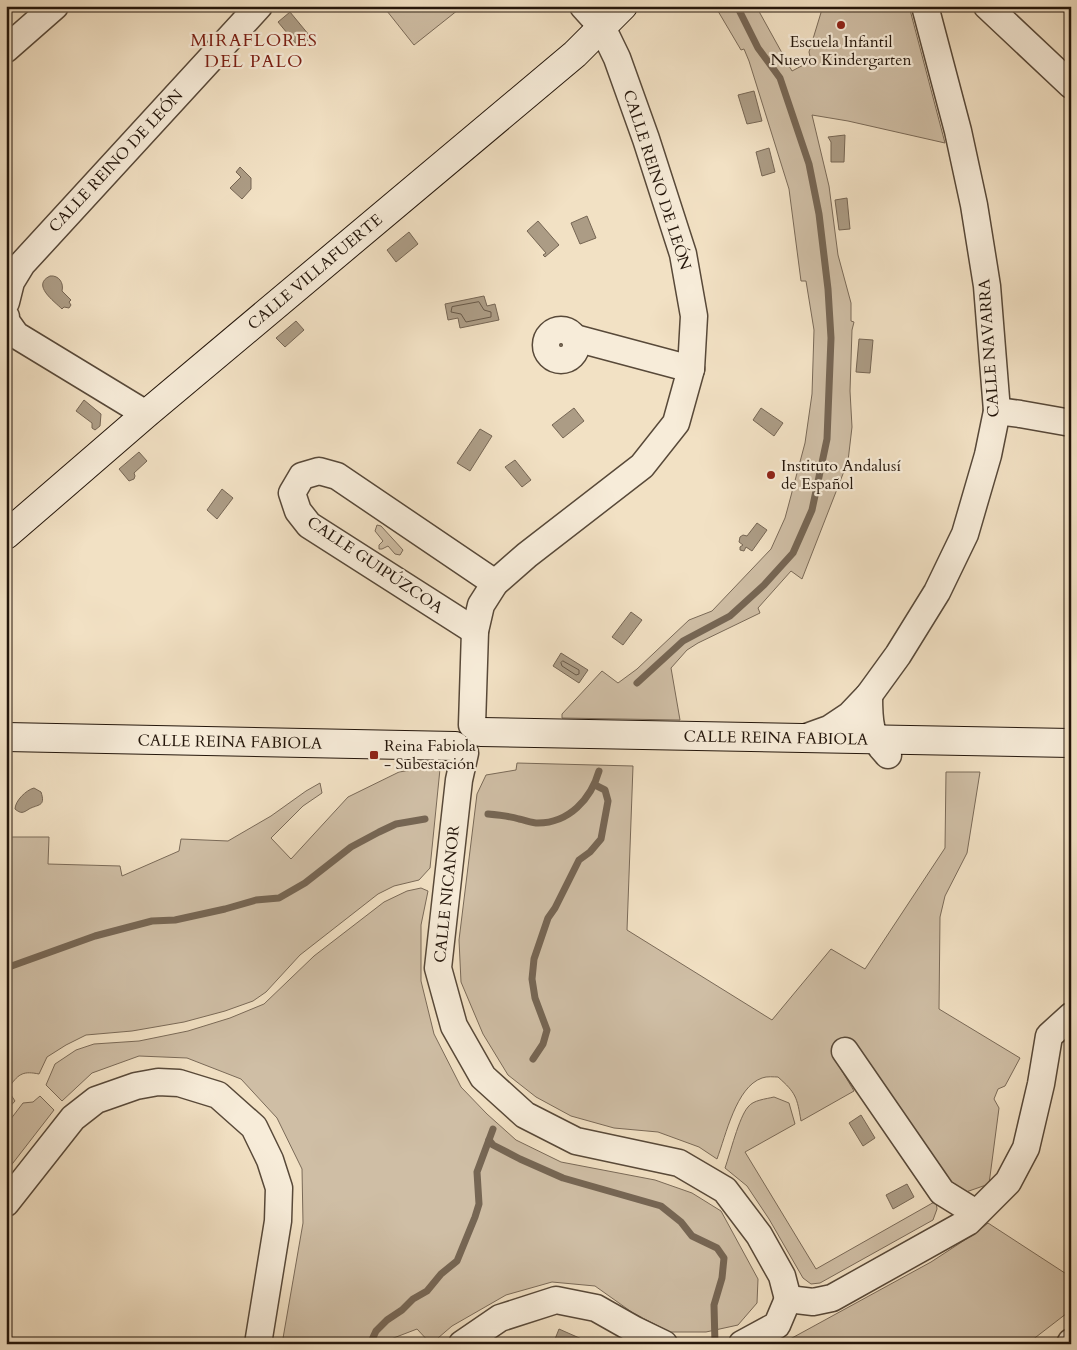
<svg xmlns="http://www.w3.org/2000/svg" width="1077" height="1350" font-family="Cardo,serif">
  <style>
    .green { fill: #cfbea5; stroke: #7a6a58 }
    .water { fill: #ac9c85; stroke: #766654 }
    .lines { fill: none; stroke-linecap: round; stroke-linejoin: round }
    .shore { stroke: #685948; stroke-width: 1 }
    .stream { stroke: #766654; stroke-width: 7 }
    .street-casing { stroke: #584939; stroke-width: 29 }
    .secondary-casing { stroke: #24160b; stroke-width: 30 }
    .street { stroke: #f7ecd9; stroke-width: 26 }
    .secondary { stroke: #f7ecd9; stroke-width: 28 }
    .poi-dot { fill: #8f2418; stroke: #f7ecd9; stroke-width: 2 }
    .labels { text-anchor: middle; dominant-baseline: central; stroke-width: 4.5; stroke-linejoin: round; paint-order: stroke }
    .poi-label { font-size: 16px; fill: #24160b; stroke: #f7ecd9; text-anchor: start }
    .street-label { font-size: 16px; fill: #24160b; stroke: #f7ecd9 }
    .neighbourhood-label { font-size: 18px; letter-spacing: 1px; fill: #7a1f14; stroke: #f7ecd9 }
  </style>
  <rect width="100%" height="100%" fill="#f2e1c4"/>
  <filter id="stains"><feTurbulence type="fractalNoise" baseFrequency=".004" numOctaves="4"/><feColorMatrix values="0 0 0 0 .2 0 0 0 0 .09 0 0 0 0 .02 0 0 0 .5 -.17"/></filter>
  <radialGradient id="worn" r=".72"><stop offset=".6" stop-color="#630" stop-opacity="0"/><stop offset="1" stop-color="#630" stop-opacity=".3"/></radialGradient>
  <g class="green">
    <polygon points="383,6 463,6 414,45"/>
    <polygon points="715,6 756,6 792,71 811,61 809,52 823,6 909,6 945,143 848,121 812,115 829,186 838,255 851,303 851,321 854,322 852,330 850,391 852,427 848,461 802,579 791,571 758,608 760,613 698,643 687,650 671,668 680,720 562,718 562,714 602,671 618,683 637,669 689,620 712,611 771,549 785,518 788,507 805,443 812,394 814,330 806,281 801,281 789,189 749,61 744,49 741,50"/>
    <polygon points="377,525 381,526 403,550 400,555 395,554 388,546 382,549 379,549 379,545 383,541 375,531"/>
    <path d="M 419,762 L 434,765 L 440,769 L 430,868 L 419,880 L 394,886 L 378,894 L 300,955 L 266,992 L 253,1001 L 225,1011 L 184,1022 L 132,1031 L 86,1035 L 66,1045 L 47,1057 L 39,1074 C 24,1071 19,1073 10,1086 L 11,1095 L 15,1101 L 6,1111 L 6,837 L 49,837 L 48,864 L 120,866 L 122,876 L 179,851 L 181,839 L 228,841 L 271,816 L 306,791 L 320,783 L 322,793 L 303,806 L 271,838 L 291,859 L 348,797 L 399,772 L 418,769 Z"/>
    <path d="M 517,763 L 633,766 L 627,930 L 772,1020 L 831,949 L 865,969 L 945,848 L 946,772 L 980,772 L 967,853 L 945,896 L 940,917 L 939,1009 L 1020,1058 L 1005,1086 L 998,1089 L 994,1099 L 999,1108 L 989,1184 L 966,1192 L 946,1180 L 847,1041 L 833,1056 L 854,1091 L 801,1121 C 797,1097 796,1093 778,1077 C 774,1077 767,1076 762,1078 C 736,1087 726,1135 717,1159 L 699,1147 L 658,1132 L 614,1128 L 571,1116 L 536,1097 L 508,1075 L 483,1034 L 461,982 L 459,940 L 477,794 L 486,775 L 516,770 Z"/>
    <polygon points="421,888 428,891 421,925 421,981 434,1034 461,1087 487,1114 516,1140 561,1162 655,1180 692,1193 721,1211 758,1279 757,1303 738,1325 706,1332 670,1332 633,1313 595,1286 552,1282 506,1295 452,1326 431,1344 417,1329 391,1339 387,1344 282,1344 303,1223 302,1169 277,1118 241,1079 187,1058 139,1056 92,1073 62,1101 46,1085 55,1064 76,1050 94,1044 139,1041 188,1031 230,1018 264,1004 314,956 384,902 407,891"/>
    <polygon points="40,1096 54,1110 6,1172 6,1122 10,1120 23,1103 33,1102"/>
    <path d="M 774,1097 L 789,1103 L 795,1124 L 745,1152 L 816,1269 L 936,1201 L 937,1209 L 933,1220 L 820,1283 L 811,1284 L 803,1278 L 769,1219 L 747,1186 L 725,1168 C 730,1154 739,1117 748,1107 C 753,1100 766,1099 774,1097 Z"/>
    <polygon points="988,1223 1071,1277 1071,1310 1027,1344 781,1344 931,1262 977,1232"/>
  </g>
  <g class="water">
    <polygon points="290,12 309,35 307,37 308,40 306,45 300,43 297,45 278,22"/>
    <polygon points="754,91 762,121 747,124 738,95"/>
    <polygon points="845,135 844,162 831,162 831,142 828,137"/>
    <polygon points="769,148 775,172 762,176 756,152"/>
    <polygon points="240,167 251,178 251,189 242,199 230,188 241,177 236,172"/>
    <polygon points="847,198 850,229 839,230 835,200"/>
    <polygon points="587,216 596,238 580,244 571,223"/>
    <polygon points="538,221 559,245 545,257 543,255 546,253 527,231"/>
    <polygon points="409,232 418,244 396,262 387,250"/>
    <path d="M 50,276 C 59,275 64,283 62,291 L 71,300 L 69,302 L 71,305 L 69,308 L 64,307 L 62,309 C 54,301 31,285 50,276 Z"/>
    <polygon points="484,296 487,306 495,304 499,320 460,328 458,318 448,320 445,304"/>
    <polygon points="296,321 304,330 285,347 276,338"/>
    <polygon points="859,339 873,340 870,373 856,372"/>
    <polygon points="84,400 101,414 100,426 95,430 92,428 92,423 76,411"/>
    <polygon points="574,408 584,421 563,438 552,425"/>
    <polygon points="761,408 783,423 774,436 753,420"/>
    <polygon points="480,429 492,436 470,471 457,463"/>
    <polygon points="139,452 147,461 134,473 135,476 134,479 129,481 119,469"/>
    <polygon points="515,460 531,480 522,487 505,467"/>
    <polygon points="222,489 233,498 217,519 207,510"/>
    <polygon points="757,523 767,530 752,551 746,547 744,551 740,550 740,547 743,545 739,542 740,537 743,535 747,536"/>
    <polygon points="631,612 642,620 623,645 612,637"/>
    <polygon points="561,653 588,670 579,683 553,666"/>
    <path d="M 34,788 L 41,792 C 46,807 38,804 29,809 C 23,813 21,814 15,809 C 15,801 26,790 34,788 Z"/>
    <polygon points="861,1115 875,1138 863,1146 849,1123"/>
    <polygon points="907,1184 914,1197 893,1209 886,1195"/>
    <polygon points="559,1329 593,1344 553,1344"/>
  </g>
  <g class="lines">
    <g class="shore">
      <polygon points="479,302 484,310 491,312 491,317 466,322 461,314 451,312 452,307"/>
      <polygon points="563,661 579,670 579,674 576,675 562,666 561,663"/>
    </g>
    <g class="stream">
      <polyline points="637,683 683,641 730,616 764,585 793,553 812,510 827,439 831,338 828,289 819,214 809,164 780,78 758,48 737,6"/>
      <path d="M 488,814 C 499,815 509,816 519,819 C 525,820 532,823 538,823 C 569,823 591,799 599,771"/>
      <polyline points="6,968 95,936 152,921 175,920 225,909 256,900 279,898 305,883 351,847 379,832 396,824 425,819"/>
      <polyline points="533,1059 543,1044 547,1030 535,998 532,979 534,959 548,918 555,908 579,860 590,852 601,839 608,801 605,790 595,785"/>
      <polyline points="489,1140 493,1145 520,1159 563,1178 661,1206 681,1222 692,1236 717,1248 724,1258 722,1278 714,1305 715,1344"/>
      <polyline points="370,1344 376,1331 387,1320 402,1310 413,1299 427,1291 441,1274 457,1261 475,1217 479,1204 477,1172 493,1129"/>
    </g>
    <g class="street-casing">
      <g id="street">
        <polyline points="987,6 1071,85"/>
        <polyline points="6,49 55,6"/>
        <polyline points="6,302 11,282 22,264 259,6"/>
        <polyline points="6,317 6,321 16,335 146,414"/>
        <circle cx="561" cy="345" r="15"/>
        <polyline points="575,338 691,369"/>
        <polyline points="997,411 1020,414 1071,423"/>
        <polyline points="475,631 309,525 298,511 292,493 302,476 319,471 337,476 495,583"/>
        <path d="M 869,695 C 869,721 869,736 888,755"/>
        <polyline points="472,725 475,631 481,605 495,583 527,555 642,466 676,423 691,369 694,316 683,254 646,139 617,58 602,27 583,6"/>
        <polyline points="804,738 829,729 850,715 869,695 898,655 937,592 965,534 988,455 997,411 987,286 974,205 958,131 925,6"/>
        <polyline points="465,753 459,780 438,968 454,1026 483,1077 525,1115 576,1141 679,1163 725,1190 759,1235 782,1276 788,1299"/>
        <polyline points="845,1051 942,1192 976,1213"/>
        <polyline points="6,1203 73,1118 96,1100 136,1086 158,1082 179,1083 218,1095 254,1127 270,1160 279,1188 278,1221 258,1344"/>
        <polyline points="788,1299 813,1302 832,1298 968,1222 1008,1182 1026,1148 1041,1084 1049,1036 1071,1016"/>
        <polyline points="462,1344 500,1318 556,1300 596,1308 635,1330 664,1344"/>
        <polyline points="742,1344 777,1325 788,1299"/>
        <polyline points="1070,1344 1071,1342"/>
      </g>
    </g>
    <g class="secondary-casing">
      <g id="secondary">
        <polyline points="6,535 146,414 575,54 623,6"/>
        <polyline points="481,732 1071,743"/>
        <polyline points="6,737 455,746"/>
      </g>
    </g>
    <use href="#street" class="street"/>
    <use href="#secondary" class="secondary"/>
  </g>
  <g class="poi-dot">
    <circle cx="841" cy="25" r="5"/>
    <circle cx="771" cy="475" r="5"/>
    <rect x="369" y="750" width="10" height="10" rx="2.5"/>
  </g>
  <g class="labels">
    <g class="poi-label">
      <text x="841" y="42" text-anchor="middle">Escuela Infantil<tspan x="841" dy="18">Nuevo Kindergarten</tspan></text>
      <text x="781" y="466">Instituto Andalusí<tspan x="781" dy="18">de Español</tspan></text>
      <text x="384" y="746">Reina Fabiola<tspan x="384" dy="18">- Subestación</tspan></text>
    </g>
    <g class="street-label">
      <text transform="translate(116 161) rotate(-47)">CALLE REINO DE LEÓN</text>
      <text transform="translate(657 180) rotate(72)">CALLE REINO DE LEÓN</text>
      <text transform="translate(315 272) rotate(-40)">CALLE VILLAFUERTE</text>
      <text transform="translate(989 348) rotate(-94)">CALLE NAVARRA</text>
      <text transform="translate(375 565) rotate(34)">CALLE GUIPÚZCOA</text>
      <text transform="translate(776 738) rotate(1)">CALLE REINA FABIOLA</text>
      <text transform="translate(230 742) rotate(1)">CALLE REINA FABIOLA</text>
      <text transform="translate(447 894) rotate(-84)">CALLE NICANOR</text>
    </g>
    <g class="neighbourhood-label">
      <text x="254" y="40">MIRAFLORES<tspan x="254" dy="21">DEL PALO</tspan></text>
    </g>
  </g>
  <rect width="1077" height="1350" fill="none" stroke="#f2e1c4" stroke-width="25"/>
  <rect x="8" y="8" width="1062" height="1335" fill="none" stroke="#24160b" stroke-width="2.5"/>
  <rect x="12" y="12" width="1052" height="1325" fill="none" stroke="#24160b"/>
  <rect width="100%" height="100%" filter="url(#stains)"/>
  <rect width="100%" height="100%" fill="url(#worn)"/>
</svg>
